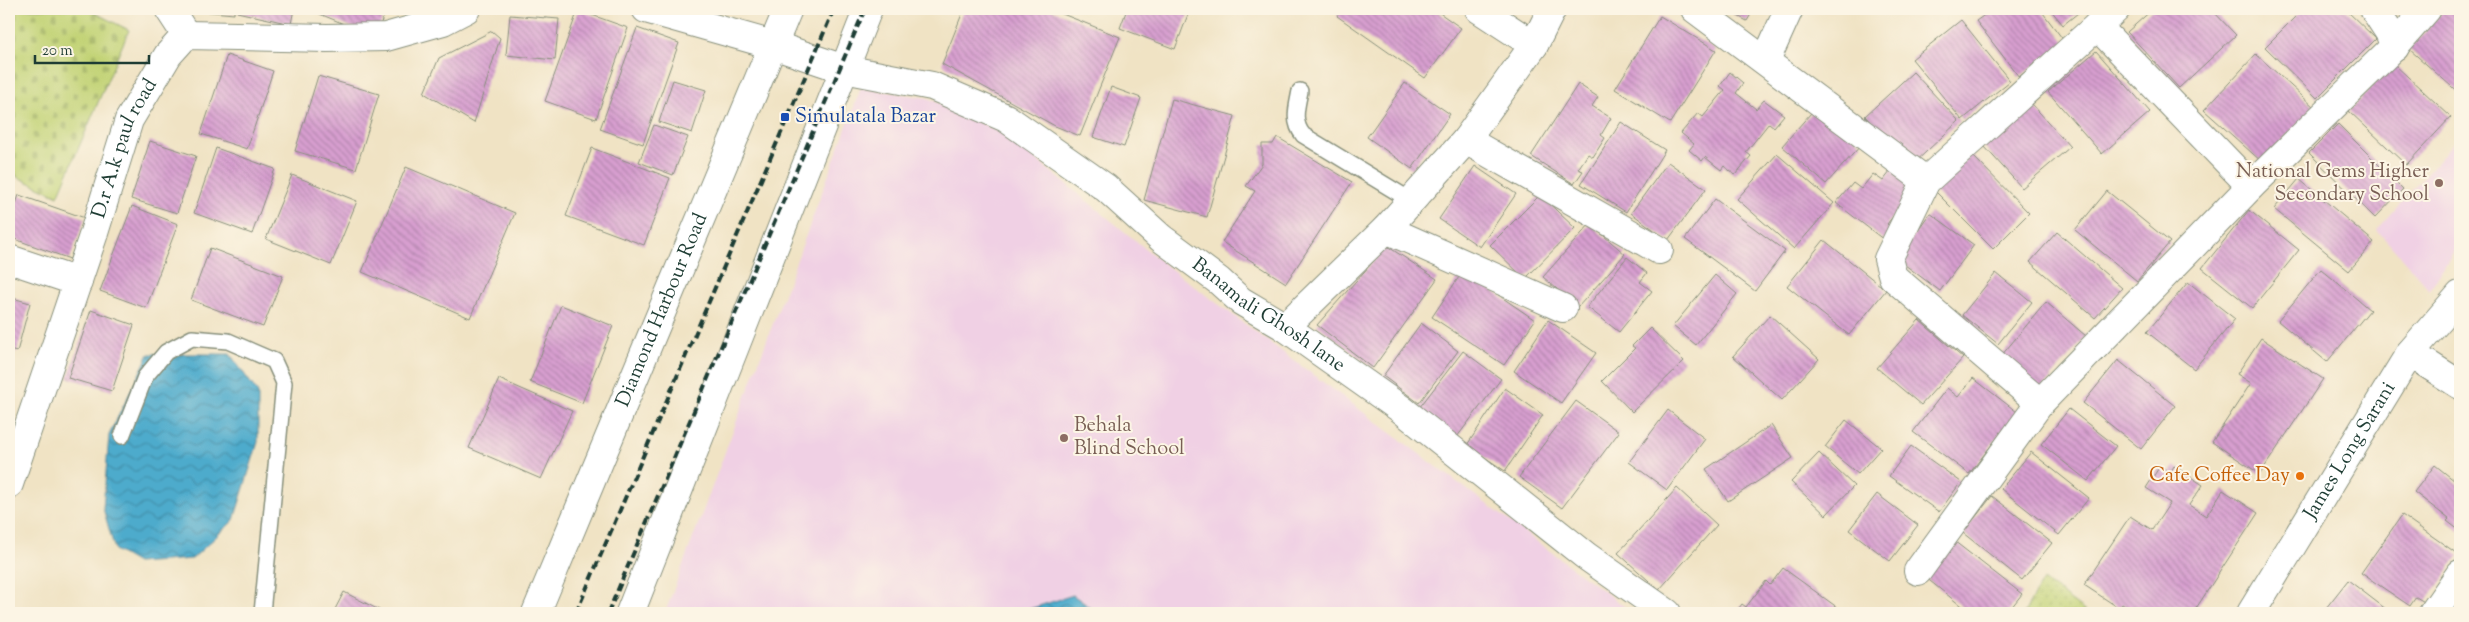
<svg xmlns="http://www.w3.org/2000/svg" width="2469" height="622" font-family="'Sorts Mill Goudy',serif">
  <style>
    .built { fill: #f0d0e4 }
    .green { fill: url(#green-dots); stroke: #708855 }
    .cemetery { fill: url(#cemetery-stones); stroke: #708855 }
    .water { fill: url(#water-waves); stroke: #367480 }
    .building { fill: url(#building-back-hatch) }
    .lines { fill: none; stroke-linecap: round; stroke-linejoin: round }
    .service-casing { stroke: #88907c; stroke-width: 18 }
    .minor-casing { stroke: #88907c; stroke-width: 30 }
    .tertiary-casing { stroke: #88907c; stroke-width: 30 }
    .secondary-casing { stroke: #88907c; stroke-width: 30 }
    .trunk-casing { stroke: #88907c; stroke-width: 30 }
    .service { stroke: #fff; stroke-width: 15 }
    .minor { stroke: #fff; stroke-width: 28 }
    .tertiary { stroke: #fff; stroke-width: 28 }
    .secondary { stroke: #fff; stroke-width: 28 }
    .trunk { stroke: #fff; stroke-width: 28 }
    .rail { stroke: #1f3d34; stroke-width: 4; stroke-dasharray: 8 4; stroke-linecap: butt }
    .transit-dot { fill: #1a4fb4; stroke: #fcf5e5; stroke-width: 2 }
    .education-dot { fill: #8d6e63; stroke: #fcf5e5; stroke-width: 2 }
    .food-dot { fill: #e8710a; stroke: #fcf5e5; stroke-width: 2 }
    .labels { text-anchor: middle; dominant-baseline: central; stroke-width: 4; stroke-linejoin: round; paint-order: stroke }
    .transit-label { font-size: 20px; fill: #164399; stroke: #fcf5e5; text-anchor: start }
    .street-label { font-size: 20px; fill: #1f3d34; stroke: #fcf5e5 }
    .education-label { font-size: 20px; fill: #785e54; stroke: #fcf5e5; text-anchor: end }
    .food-label { font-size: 20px; fill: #c56008; stroke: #fcf5e5; text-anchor: end }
  </style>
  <defs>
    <pattern id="green-dots" width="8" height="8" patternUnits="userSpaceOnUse" patternTransform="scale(1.25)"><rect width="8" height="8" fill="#c2d376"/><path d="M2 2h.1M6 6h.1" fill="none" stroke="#a6b667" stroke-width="1.8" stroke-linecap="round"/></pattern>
    <pattern id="cemetery-stones" width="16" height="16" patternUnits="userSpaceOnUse" patternTransform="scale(1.25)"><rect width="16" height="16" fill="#c2d376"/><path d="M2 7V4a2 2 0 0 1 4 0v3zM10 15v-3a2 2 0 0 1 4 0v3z" fill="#a6b667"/></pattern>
    <pattern id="water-waves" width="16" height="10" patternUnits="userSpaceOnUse" patternTransform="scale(1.25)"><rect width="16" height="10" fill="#4eabcc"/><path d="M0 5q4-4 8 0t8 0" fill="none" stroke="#408ca6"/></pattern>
    <pattern id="building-back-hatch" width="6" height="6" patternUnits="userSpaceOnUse" patternTransform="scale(1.25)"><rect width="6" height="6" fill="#d89fd0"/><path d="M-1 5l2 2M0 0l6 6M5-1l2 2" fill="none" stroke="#af83aa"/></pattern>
  </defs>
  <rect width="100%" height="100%" fill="#fcf5e5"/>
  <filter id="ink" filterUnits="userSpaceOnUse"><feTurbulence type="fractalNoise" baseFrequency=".02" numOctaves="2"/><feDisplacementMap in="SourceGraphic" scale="10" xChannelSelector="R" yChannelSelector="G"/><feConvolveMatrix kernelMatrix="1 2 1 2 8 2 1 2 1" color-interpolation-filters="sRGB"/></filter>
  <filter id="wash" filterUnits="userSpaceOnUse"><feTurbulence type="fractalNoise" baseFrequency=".0096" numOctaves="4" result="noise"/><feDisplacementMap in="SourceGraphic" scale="20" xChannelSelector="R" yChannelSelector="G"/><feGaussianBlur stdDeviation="1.12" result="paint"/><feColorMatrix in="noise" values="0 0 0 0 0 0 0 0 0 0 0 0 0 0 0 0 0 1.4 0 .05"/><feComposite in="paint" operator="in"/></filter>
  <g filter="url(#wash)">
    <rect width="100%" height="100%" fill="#f0e3c4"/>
    <g class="built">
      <polygon points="861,88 928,98 1006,135 1163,263 1633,613 665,613"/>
      <polygon points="2460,136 2460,241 2430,290 2377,230"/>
    </g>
    <polygon class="green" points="2043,580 2087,613 2024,613"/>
    <polygon class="cemetery" points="9,9 87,9 129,30 58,196 9,173"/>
    <g class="water">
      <polygon points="149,354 230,354 258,393 258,442 234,520 192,559 137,563 115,550 103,508 109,435"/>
      <polygon points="1073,595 1098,613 1017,613"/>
    </g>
    <g id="blocks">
      <g class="building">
        <polygon points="179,9 234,9 234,14"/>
        <polygon points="238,9 294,9 291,24 237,12"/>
        <polygon points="316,9 387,9 379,27 371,35 315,12"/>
        <polygon points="964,9 1050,9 1120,37 1080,136 1055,126 942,64"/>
        <polygon points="1127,9 1190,9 1175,49 1120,28"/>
        <polygon points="1342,9 1434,9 1461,28 1425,78 1337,16"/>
        <polygon points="1724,9 1754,9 1747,21"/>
        <polygon points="1993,9 2040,9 2065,42 2019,77 1976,21"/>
        <polygon points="2050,9 2083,9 2063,25"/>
        <polygon points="2153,9 2211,9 2236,35 2179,88 2127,32"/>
        <polygon points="2303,9 2345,9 2376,39 2317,98 2265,47"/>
        <polygon points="2445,9 2460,9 2460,94 2409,49"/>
        <polygon points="578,10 628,28 596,119 545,101"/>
        <polygon points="510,15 559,19 555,60 506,55"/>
        <polygon points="1660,16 1716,50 1670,123 1615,89"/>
        <polygon points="1961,20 2010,81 1962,120 1912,59"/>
        <polygon points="637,28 679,43 643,144 600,129"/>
        <polygon points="492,31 500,38 474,123 424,93 439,58"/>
        <polygon points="2096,51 2150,112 2102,154 2048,92"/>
        <polygon points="2256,54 2314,107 2262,162 2204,110"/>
        <polygon points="227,55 273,71 247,149 201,134"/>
        <polygon points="2394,64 2451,117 2406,165 2349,111"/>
        <polygon points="1730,72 1743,83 1736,93 1756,109 1764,100 1784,115 1774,127 1769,123 1746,152 1751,156 1735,175 1724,166 1721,170 1705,157 1702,161 1689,150 1694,144 1681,133 1698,113 1703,117 1725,90 1720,86"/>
        <polygon points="1913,72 1959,121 1911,166 1865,116"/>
        <polygon points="318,76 379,94 356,169 295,151"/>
        <polygon points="673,80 706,90 692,133 659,122"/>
        <polygon points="1405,83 1450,114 1412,169 1367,137"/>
        <polygon points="1578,84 1598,97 1592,106 1611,118 1601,135 1605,138 1593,157 1588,154 1578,169 1583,171 1574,184 1531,156"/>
        <polygon points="1111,87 1141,98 1124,147 1093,137"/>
        <polygon points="1172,99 1235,116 1207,217 1144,200"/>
        <polygon points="2032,104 2070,147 2022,188 1984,146"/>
        <polygon points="1818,105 1862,144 1826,184 1782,146"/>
        <polygon points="1621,122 1665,150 1626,212 1581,184"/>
        <polygon points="2338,124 2403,189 2375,218 2309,153"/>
        <polygon points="654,125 688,137 673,175 639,162"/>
        <polygon points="1277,137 1352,182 1286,283 1222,242 1255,191 1246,186 1262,164 1262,144 1273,144"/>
        <polygon points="150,141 196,156 177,213 131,199"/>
        <polygon points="216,148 275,169 252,234 194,213"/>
        <polygon points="592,148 670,178 644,245 566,216"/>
        <polygon points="1777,154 1834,203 1794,249 1737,199"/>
        <polygon points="1971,154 2029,213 1993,249 1934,190"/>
        <polygon points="1668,162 1706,189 1668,240 1631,213"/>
        <polygon points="1475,166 1516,194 1480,247 1439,219"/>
        <polygon points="406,167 515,213 470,318 362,272"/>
        <polygon points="1894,167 1917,186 1887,224 1892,228 1884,240 1836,203 1853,183 1861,189 1873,174 1883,181"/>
        <polygon points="292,175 357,201 331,265 266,239"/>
        <polygon points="2299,179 2374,242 2349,271 2274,209"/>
        <polygon points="2107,191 2170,242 2137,281 2075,230"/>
        <polygon points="19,195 85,218 70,259 9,237 9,224"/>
        <polygon points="1540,195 1575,228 1525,279 1490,245"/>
        <polygon points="1715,199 1785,251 1755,291 1685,239"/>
        <polygon points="132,206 178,224 146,308 100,291"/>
        <polygon points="2249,210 2299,250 2252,308 2202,268"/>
        <polygon points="1930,213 1974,245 1940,291 1897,259"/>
        <polygon points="1590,224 1625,254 1578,307 1543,277"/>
        <polygon points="2057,232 2122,288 2095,318 2030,262"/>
        <polygon points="1824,240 1886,290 1849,335 1787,286"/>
        <polygon points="1387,246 1437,279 1373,368 1317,325"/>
        <polygon points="210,248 283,276 263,327 191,300"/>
        <polygon points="1627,257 1647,273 1640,282 1652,291 1619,332 1587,307"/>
        <polygon points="2321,269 2370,310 2327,362 2278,321"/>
        <polygon points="1463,271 1535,320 1504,365 1432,317"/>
        <polygon points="1996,273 2032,302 1998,344 1962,315"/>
        <polygon points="1715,275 1737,294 1696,345 1673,326"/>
        <polygon points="2188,282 2235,319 2194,369 2147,332"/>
        <polygon points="9,297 30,303 17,352 9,350"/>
        <polygon points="2046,302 2086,336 2041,390 2001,356"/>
        <polygon points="561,305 613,326 582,403 530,382"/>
        <polygon points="91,310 134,325 112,391 68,378"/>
        <polygon points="1770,315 1819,359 1782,400 1733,356"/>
        <polygon points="1548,320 1596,353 1561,403 1514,371"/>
        <polygon points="1919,320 1963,358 1921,405 1877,368"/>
        <polygon points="1421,323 1458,351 1419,403 1383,376"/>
        <polygon points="1650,328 1684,361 1632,412 1602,381 1635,348 1632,346"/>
        <polygon points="2261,338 2323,379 2260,474 2212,442 2251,383 2237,374"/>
        <polygon points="1463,351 1501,379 1457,437 1419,408"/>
        <polygon points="2118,360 2175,406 2141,449 2083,403"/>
        <polygon points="1973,378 2017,412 1969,474 1913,432 1947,388 1958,397"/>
        <polygon points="499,379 572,411 541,479 469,448"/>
        <polygon points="1505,388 1543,415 1505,471 1467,445"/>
        <polygon points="1576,401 1619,432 1562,508 1519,477"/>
        <polygon points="2069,409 2116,446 2088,481 2041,444"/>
        <polygon points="1668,410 1705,439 1667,490 1629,462"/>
        <polygon points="1846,420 1881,448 1858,474 1825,447"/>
        <polygon points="1771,425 1793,458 1728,501 1706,469"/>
        <polygon points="1911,446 1961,482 1939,512 1889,476"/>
        <polygon points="2031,452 2089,498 2059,535 2001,489"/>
        <polygon points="1819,453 1854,486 1826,515 1791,482"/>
        <polygon points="2435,465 2460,485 2460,531 2447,521 2449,519 2414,492"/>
        <polygon points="2160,466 2170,473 2174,466 2203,485 2189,505 2206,516 2223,490 2258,513 2193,613 2136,613 2122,604 2119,608 2084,585 2130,516 2152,530 2170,503 2146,488"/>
        <polygon points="1677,488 1717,525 1659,590 1618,553"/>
        <polygon points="1877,494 1918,525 1890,561 1849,530"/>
        <polygon points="1992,496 2052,543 2022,580 1963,533"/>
        <polygon points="2402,515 2459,555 2426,603 2416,597 2410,606 2361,573"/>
        <polygon points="1954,541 2022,594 2007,613 1970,613 1925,577"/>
        <polygon points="1783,568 1845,613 1735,613 1742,604 1746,607 1766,581 1770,585"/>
        <polygon points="2348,580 2391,613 2322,613"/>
        <polygon points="344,592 385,613 333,613"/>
      </g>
    </g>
  </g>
  <g filter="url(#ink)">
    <use href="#blocks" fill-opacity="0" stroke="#88907c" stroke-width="1"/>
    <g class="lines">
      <g class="service-casing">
        <g id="service">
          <path d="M 1300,91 C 1297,107 1292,121 1303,135 L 1410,200"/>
          <polyline points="122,436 145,377 166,352 192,338 228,341 274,361 284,383 262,613"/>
        </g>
      </g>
      <g class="minor-casing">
        <g id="minor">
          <polyline points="169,9 186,35"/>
          <polyline points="646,9 773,45"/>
          <polyline points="1479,9 1534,45"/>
          <polyline points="1695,9 1926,181"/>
          <polyline points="2374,9 2389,32 2395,47"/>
          <polyline points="2097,26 2251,186"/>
          <polyline points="1766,60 1789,9"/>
          <polyline points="1466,140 1659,250"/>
          <polyline points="1386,229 1563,308"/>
          <polyline points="9,259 78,282"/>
          <polyline points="1285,327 1386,229 1466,140 1534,45 1552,9"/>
          <polyline points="2410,353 2460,385"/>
          <polyline points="2040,403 2251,186 2392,49 2427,9"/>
          <path id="s1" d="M 9,484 L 93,236 L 129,120 L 168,55 L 186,35 L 327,38 L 386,37 L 443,21 L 466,9"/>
          <polyline points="1918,571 2040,403 1893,277 1888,259 1926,181 2116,9"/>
          <polyline points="2433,613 2460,574"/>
        </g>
      </g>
      <g class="tertiary-casing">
        <g id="tertiary">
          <path id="s2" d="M 773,45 L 844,69 L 932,86 L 1006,118 L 1106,188 L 1161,238 L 1219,281 L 1241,301 L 1285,327 L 1401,409 L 1586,556 L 1667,613"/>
        </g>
      </g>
      <g class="secondary-casing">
        <g id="secondary">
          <path id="s3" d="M 2251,613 L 2410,353 L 2460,295"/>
        </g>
      </g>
      <g class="trunk-casing">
        <g id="trunk">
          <path id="s4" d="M 536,613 L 788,9"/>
          <polyline points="630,613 868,9"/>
        </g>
      </g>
      <use href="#service" class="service"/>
      <use href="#minor" class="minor"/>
      <use href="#tertiary" class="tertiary"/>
      <use href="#secondary" class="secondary"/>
      <use href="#trunk" class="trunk"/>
      <g class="rail">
        <polyline points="576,613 834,9"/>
        <polyline points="608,613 865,9"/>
      </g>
    </g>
  </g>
  <rect class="transit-dot" x="780" y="112" width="10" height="10" rx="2.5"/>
  <g class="education-dot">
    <circle cx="2439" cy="183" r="5"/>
    <circle cx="1064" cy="438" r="5"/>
  </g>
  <circle class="food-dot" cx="2300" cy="476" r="5"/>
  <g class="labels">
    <g class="transit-label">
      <text x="795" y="117">Simulatala Bazar</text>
    </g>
    <g class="street-label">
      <text stroke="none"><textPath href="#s1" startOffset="355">D.r A.k paul road</textPath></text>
      <text stroke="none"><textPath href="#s4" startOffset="328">Diamond Harbour Road</textPath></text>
      <text stroke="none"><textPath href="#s2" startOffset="574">Banamali Ghosh lane</textPath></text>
      <text stroke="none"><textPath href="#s3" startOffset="190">James Long Sarani</textPath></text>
    </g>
    <g class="education-label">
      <text x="2429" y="172">National Gems Higher<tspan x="2429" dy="23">Secondary School</tspan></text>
      <text x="1074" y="426" text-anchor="start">Behala<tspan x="1074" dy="23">Blind School</tspan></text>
    </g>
    <g class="food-label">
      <text x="2290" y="476">Cafe Coffee Day</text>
    </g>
  </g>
  <rect width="2469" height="622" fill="none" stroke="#fcf5e5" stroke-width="30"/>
  <path d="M35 55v8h114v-8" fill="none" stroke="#1f3d34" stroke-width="2.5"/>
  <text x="42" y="55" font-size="15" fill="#1f3d34" stroke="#fcf5e5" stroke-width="4" paint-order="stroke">20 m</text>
</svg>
